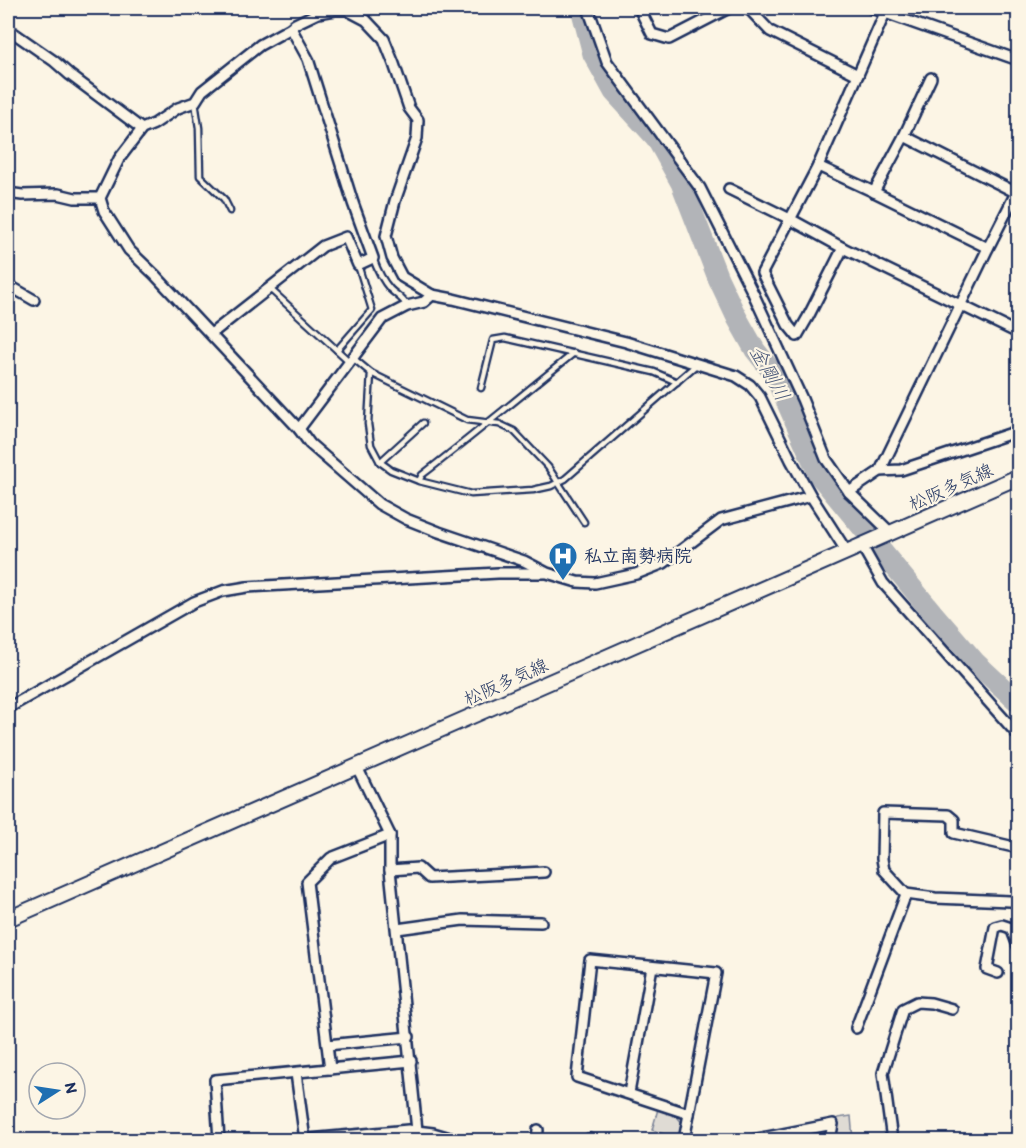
<svg xmlns="http://www.w3.org/2000/svg" width="1026" height="1148" font-family="Itim,'Klee One',sans-serif">
  <style>
    .green { fill: #dfdbd4; stroke: #7d8599; stroke-width: 1.5 }
    .lines { fill: none; stroke-linecap: round; stroke-linejoin: round }
    .river { stroke: #b2b4b8; stroke-width: 21 }
    .lane-casing { stroke: #1b2f5e; stroke-width: 9 }
    .street-casing { stroke: #1b2f5e; stroke-width: 14 }
    .secondary-casing { stroke: #1b2f5e; stroke-width: 18 }
    .lane { stroke: #fcf5e5; stroke-width: 4.5 }
    .street { stroke: #fcf5e5; stroke-width: 9 }
    .secondary { stroke: #fcf5e5; stroke-width: 14 }
    .labels { text-anchor: middle; dominant-baseline: central; stroke-width: 4.5; stroke-linejoin: round; paint-order: stroke }
    .street-label { font-size: 18px; fill: #1b2f5e; stroke: #fcf5e5 }
    .poi-label { font-size: 18px; font-weight: bold; fill: #1b2f5e; stroke: #fcf5e5; text-anchor: start }
    .water-label { font-size: 20px; font-style: italic; fill: #485779; stroke: #fcf5e5 }
  </style>
  <rect width="100%" height="100%" fill="#fcf5e5"/>
  <filter id="ink" filterUnits="userSpaceOnUse"><feTurbulence type="fractalNoise" baseFrequency=".0167" numOctaves="2"/><feDisplacementMap in="SourceGraphic" scale="12" xChannelSelector="R" yChannelSelector="G"/><feConvolveMatrix kernelMatrix="1 2 1 2 8 2 1 2 1" color-interpolation-filters="sRGB"/></filter>
  <g filter="url(#ink)">
    <g class="green">
      <polygon points="658,1109 674,1113 683,1124 679,1140 666,1140 667,1135 652,1130"/>
      <polygon points="851,1116 853,1140 834,1140 838,1118"/>
    </g>
    <g class="lines">
      <polyline class="river" points="581,8 593,54 614,92 656,138 664,152 681,183 718,278 737,318 755,350 774,374 819,475 932,612 976,663 1018,702"/>
      <g class="lane-casing">
        <g id="lane">
          <polyline points="195,102 199,128 200,176 224,199 230,211"/>
          <path d="M 373,258 C 377,269 382,280 390,289 C 396,295 403,298 407,306"/>
          <polyline points="270,289 350,362"/>
          <polyline points="337,350 372,310 358,265"/>
          <polyline points="353,358 371,373 368,424 371,445 380,462 391,470 419,481 471,494 533,490 551,486 565,479 696,365"/>
          <polyline points="371,373 467,420 499,424 514,431 548,467 584,522"/>
          <polyline points="481,388 493,340 505,338 654,372 677,382"/>
          <polyline points="380,462 423,423"/>
          <path d="M 419,481 L 422,475 C 474,435 523,394 574,353"/>
        </g>
      </g>
      <g class="street-casing">
        <g id="street">
          <polyline points="588,8 607,62 700,188 753,293 802,399 826,459 849,492 891,533"/>
          <polyline points="639,8 652,34 669,39 729,8"/>
          <polyline points="748,8 770,31 858,75"/>
          <polyline points="871,8 1018,60"/>
          <polyline points="8,29 54,61 70,75 142,129"/>
          <polyline points="904,136 1017,193"/>
          <polyline points="818,166 874,192 988,248"/>
          <polyline points="729,189 790,219 843,248 1018,333"/>
          <polyline points="874,192 904,136 931,78"/>
          <polyline points="8,193 22,195 58,194 75,198 100,198"/>
          <polyline points="843,248 808,317 797,336 788,325 762,273 818,166 885,13"/>
          <polyline points="8,285 34,300"/>
          <polyline points="211,334 323,246 346,237 358,265 373,258 353,203 308,59 291,28"/>
          <polyline points="299,429 382,319 407,306 424,302 432,295"/>
          <polyline points="880,471 988,248 1018,189"/>
          <polyline points="849,492 880,471 901,470 1018,431"/>
          <polyline points="811,496 721,520 664,563 636,574 595,583 577,582 547,573 524,561 439,532 406,519 379,504 310,444 299,429 155,275 129,250 104,211 100,198 119,159 142,129 154,124 178,108 195,102 202,91 260,45 291,28 295,24 318,13 335,10 347,10 366,20 384,39 394,64 409,108 418,120 417,138 395,201 386,236 392,258 402,277 432,295 453,299 626,342 736,376 750,385 760,397 791,460 811,496 847,552"/>
          <polyline points="862,546 883,583 1018,735"/>
          <polyline points="8,708 194,602 223,591 247,587 498,573 544,573"/>
          <polyline points="357,767 390,835 390,870 418,1140"/>
          <polyline points="1018,848 954,833 954,820 948,815 883,813 882,859 884,870 906,894 935,898 1010,901 1018,903"/>
          <polyline points="390,870 418,868 429,878 544,872"/>
          <polyline points="397,929 463,920 541,922"/>
          <polygon points="590,960 716,973 689,1114 577,1077"/>
          <polyline points="998,973 987,969 995,927 1002,925 1011,928 1018,946"/>
          <polyline points="856,1028 906,894"/>
          <polyline points="327,1045 409,1037"/>
          <polyline points="330,1069 307,882 331,858 390,835"/>
          <polyline points="296,1073 305,1140"/>
          <polyline points="629,1093 652,967"/>
          <polyline points="219,1140 215,1080 411,1061"/>
          <polyline points="298,1140 408,1130 433,1133 457,1140"/>
          <polyline points="537,1140 538,1130"/>
          <polyline points="589,1140 589,1139"/>
          <polyline points="684,1140 689,1114"/>
          <polyline points="752,1140 833,1124 830,1140"/>
          <polyline points="892,1140 883,1073 903,1009 917,1002 931,1003 952,1009"/>
        </g>
      </g>
      <g class="secondary-casing">
        <polyline id="secondary" points="8,919 1018,477"/>
      </g>
      <use href="#lane" class="lane"/>
      <use href="#street" class="street"/>
      <use href="#secondary" class="secondary"/>
    </g>
  </g>
  <defs>
    <g id="hospital-pin" transform="scale(1.5)"><path d="M0 17L-7.5 6A9.5 9.5 0 1 1 7.5 6Z" fill="#1f6fb2" stroke="#fcf5e5"/><path d="M-5-5h3v3.5h4V-5h3V5h-3V1.5h-4V5h-3Z" fill="#fff"/></g>
  </defs>
  <g fill-rule="evenodd">
    <use href="#hospital-pin" x="563" y="556"/>
  </g>
  <g class="labels">
    <g class="street-label">
      <text transform="translate(951 487) rotate(-24)">松阪多気線</text>
      <text transform="translate(506 682) rotate(-24)">松阪多気線</text>
    </g>
    <g class="poi-label">
      <text x="584" y="556">私立南勢病院</text>
    </g>
    <g class="water-label">
      <text transform="translate(770 373) rotate(61)">金剛川</text>
    </g>
  </g>
  <rect width="1026" height="1148" fill="none" stroke="#fcf5e5" stroke-width="30"/>
  <rect x="15" y="15" width="996" height="1118" fill="none" stroke="#1b2f5e" stroke-width="2" filter="url(#ink)"/>
  <g transform="translate(57 1091) rotate(78)"><circle r="28" fill="#fcf5e5" stroke="#a2a6af" stroke-width="1.5"/>
  <path d="M0-4.5L10 22L0 15L-10 22Z" fill="#1f6fb2"/>
  <text y="-9" font-size="16" font-weight="bold" text-anchor="middle" fill="#1b2f5e">N</text>
  </g>
</svg>
